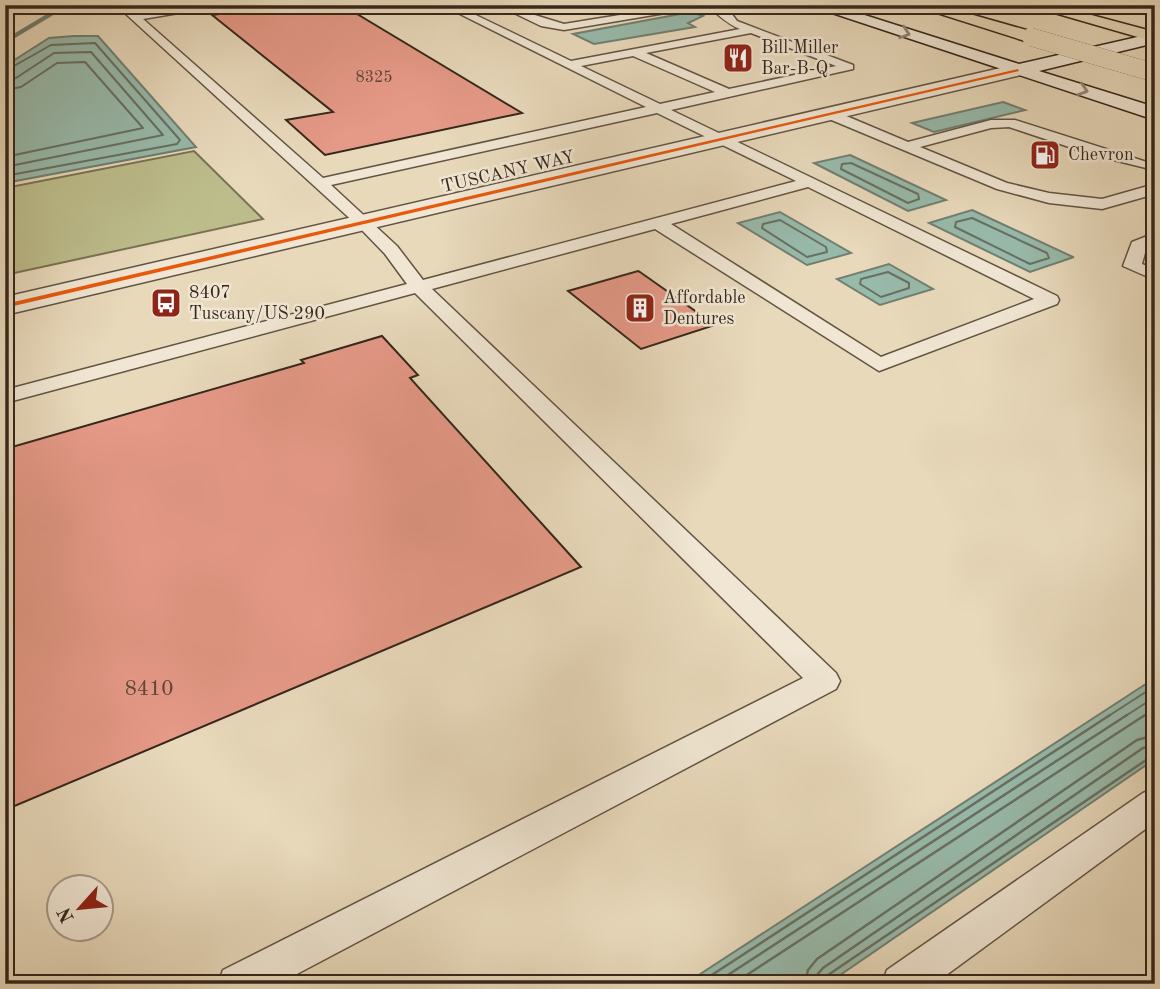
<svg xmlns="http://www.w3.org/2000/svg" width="1160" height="989" font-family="'Old Standard TT',serif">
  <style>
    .green { fill: #bdbd8c; stroke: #7a7254; stroke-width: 2 }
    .water { fill: #98baab; stroke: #717f71; stroke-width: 2 }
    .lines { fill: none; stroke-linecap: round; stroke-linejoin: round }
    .shore-far1 { stroke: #677063; stroke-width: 2 }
    .shore { stroke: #677063; stroke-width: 2.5 }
    .stream { fill: #717f71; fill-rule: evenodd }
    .building { fill: #e59987; stroke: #36271b; stroke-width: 2 }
    .service-casing { stroke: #625443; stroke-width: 3 }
    .tertiary-casing { stroke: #625443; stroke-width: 3 }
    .secondary-casing { stroke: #36271b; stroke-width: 3 }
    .motorway-casing { stroke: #36271b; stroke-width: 3 }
    .service { fill: #f0e6d3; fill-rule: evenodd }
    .tertiary { fill: #f0e6d3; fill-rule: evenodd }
    .secondary { fill: #f0e6d3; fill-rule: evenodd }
    .motorway { fill: #e8d9bb; fill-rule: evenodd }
    .motorway-bridge-casing { stroke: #36271b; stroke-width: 18; stroke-linecap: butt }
    .motorway-bridge { stroke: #e8d9bb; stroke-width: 18 }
    .cycleway-casing { stroke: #f0e6d3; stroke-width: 4 }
    .cycleway { fill: #e8590c; fill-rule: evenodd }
    .oneway { stroke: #938677 }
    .labels { text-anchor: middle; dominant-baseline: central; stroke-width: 5; stroke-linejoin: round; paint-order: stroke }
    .far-number-label { font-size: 16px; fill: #624436 }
    .far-poi-label { font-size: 18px; fill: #36271b; stroke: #f0e6d3; text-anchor: start }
    .far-street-label { font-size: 18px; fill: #36271b; stroke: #f0e6d3 }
    .near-number-label { font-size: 21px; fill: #624436 }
  </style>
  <rect width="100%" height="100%" fill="#e8d9bb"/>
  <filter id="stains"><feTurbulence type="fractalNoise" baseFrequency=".00286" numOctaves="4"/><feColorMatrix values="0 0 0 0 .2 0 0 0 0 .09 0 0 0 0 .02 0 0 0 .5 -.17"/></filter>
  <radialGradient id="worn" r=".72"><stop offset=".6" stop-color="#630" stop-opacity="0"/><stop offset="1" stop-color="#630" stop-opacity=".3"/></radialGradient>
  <polygon class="green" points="194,151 263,219 5,275 5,188"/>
  <g class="water">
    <polygon points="691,12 703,16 688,23 695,27 594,44 573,34"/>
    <polygon points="74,36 98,36 196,147 5,183 5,66 49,38"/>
    <polygon points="1003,102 1025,110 934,132 912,123"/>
    <polygon points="850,155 946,200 908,211 814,163"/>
    <polygon points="972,210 1073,257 1074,257 1030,272 929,223"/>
    <polygon points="780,212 851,253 807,265 738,223"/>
    <polygon points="889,264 933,289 880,305 837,279"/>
    <polygon points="1155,678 1155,759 827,984 685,984"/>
  </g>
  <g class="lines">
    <g class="shore-far1">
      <polyline points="5,71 51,45 95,43 180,140 177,144 5,176"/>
      <polyline points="5,80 16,78 54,53 91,52 163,135 5,167"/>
      <polyline points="5,90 21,87 57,63 85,62 143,128 5,157"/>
      <polygon points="851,163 918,194 919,199 908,203 841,169 842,164"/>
      <polygon points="972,218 1047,253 1049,258 1030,264 955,227 956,222"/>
      <polygon points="780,220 826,247 827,252 807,257 762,228 763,224"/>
      <polygon points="888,272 909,283 909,288 881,297 860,284 861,279"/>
      <polyline points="1107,717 1155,686"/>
      <polyline points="1124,717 1155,697"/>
      <polyline points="1142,717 1155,709"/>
    </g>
    <g class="shore">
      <polyline points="698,984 1110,715"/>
      <polyline points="714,984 1127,715"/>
      <polyline points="733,984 1145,715"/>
      <polyline points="805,984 808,970 817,959 1137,740 1155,735"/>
      <polyline points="816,984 817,975 823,968 1143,748 1155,745"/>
      <polyline points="824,984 828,975 1155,754"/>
    </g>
    <polygon class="stream" points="62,5 70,5 5,44 5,39"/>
  </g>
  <g class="building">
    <polygon points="284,5 342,5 522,113 325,155 286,120 333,112 212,15"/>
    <polygon points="638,271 640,272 715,325 641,349 568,291"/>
    <polygon points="382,336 418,375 410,378 581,567 5,810 5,449 304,363 301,360"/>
  </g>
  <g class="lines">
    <g class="service-casing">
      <g id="service">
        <path d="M 116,5 L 127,5 L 137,14 L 197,5 L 226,5 L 143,19 L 323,178 L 646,107 L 442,5 L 455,5 L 571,61 L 740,29 C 727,24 718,14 707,6 L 564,30 L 541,26 L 512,12 L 512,8 L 564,24 L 682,5 L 725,8 L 760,5 L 731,13 L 737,21 L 853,65 L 853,69 L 671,110 L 1057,296 L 1059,300 L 1057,304 L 879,371 L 655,229 L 432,289 L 836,673 L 840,681 L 836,689 L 278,984 L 218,984 L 223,970 L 803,678 L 415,293 L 5,403 L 5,390 L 407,284 L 385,254 L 357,225 ZM 751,33 L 836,66 L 729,89 L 646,53 ZM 633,56 L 715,92 L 660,104 L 581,66 ZM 657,113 L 796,181 L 423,280 L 397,246 L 331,185 ZM 808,187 L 1034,299 L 881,357 L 671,224 Z"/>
        <polygon points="822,110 832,110 908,142 991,120 1015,120 1153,164 1146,168 1093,155 1009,127 991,128 920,147 1007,183 1049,193 1102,199 1155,184 1155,194 1102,209 1049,203 997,189 822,116"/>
        <polygon points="1155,233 1155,245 1146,249 1142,264 1155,269 1155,280 1123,266 1132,242"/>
        <polygon points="1155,788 1155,822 934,984 882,984 887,970 1143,793"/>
      </g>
    </g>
    <g class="tertiary-casing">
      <polygon id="tertiary" points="1018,64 1025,66 1027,70 1025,74 5,315 5,297"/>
    </g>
    <g class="secondary-casing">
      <g id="secondary">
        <polygon points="808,5 833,5 1019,64 1155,33 1155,43 1039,71 1155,107 1155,120"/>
        <polygon points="1144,5 1155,5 1155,11"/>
      </g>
    </g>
    <g class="motorway-casing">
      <g id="motorway">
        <polygon points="912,5 938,5 1037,33 1040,37 1031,42 1025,41"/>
        <polygon points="1027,5 1054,5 1155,32 1155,42"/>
      </g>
    </g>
    <use href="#service" class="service"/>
    <use href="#tertiary" class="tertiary"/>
    <use href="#secondary" class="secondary"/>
    <use href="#motorway" class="motorway"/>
    <g class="motorway-bridge-casing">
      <polyline id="motorway-bridge" points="1031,37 1155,73"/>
    </g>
    <use href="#motorway-bridge" class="motorway-bridge"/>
    <g class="cycleway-casing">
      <polygon id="cycleway" points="1018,69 1019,71 5,308 5,304"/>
    </g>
    <use href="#cycleway" class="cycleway"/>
  </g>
  <defs><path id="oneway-chevron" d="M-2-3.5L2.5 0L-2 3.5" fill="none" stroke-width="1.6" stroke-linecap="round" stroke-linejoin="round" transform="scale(1.75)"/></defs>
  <g class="oneway">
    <use href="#oneway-chevron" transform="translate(905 33) rotate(18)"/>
    <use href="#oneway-chevron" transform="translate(1083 90) rotate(18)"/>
  </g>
  <defs>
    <g id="restaurant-square" transform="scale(1.575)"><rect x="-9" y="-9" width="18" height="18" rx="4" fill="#8f2418" stroke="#f0e6d3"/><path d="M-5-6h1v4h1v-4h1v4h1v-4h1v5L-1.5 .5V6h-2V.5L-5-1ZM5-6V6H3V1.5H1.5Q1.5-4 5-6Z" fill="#fff"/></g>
    <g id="fuel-square" transform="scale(1.575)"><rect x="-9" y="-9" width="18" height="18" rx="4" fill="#8f2418" stroke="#f0e6d3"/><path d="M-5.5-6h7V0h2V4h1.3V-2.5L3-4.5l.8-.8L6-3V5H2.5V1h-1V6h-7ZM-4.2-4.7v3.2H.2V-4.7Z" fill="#fff"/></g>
    <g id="bus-square" transform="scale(1.575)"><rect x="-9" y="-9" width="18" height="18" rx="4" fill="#8f2418" stroke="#f0e6d3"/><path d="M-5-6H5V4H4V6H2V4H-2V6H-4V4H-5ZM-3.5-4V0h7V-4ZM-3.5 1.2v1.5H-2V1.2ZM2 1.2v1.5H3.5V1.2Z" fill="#fff"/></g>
    <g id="building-square" transform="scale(1.575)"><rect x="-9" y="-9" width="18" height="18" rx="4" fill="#8f2418" stroke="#f0e6d3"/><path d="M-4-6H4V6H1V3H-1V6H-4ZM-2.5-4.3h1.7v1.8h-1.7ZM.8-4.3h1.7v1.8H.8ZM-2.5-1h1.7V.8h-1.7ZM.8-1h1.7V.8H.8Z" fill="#fff"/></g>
  </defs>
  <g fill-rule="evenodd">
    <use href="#restaurant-square" x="738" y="58"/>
    <use href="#fuel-square" x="1045" y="155"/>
    <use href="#bus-square" x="166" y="303"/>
    <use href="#building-square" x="640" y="308"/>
  </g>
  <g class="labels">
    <g class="far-number-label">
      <text x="374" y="78">8325</text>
    </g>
    <g class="far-poi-label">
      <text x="761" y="48">Bill Miller<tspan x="761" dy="21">Bar-B-Q</tspan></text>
      <text x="1068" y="155">Chevron</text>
      <text x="189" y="293">8407<tspan x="189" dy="21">Tuscany/US 290</tspan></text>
      <text x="663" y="298">Affordable<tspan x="663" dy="21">Dentures</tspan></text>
    </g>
    <g class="far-street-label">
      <text transform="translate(508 172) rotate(-13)">TUSCANY WAY</text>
    </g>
    <g class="near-number-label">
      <text x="149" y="689">8410</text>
    </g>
  </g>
  <rect width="1160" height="989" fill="none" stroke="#e8d9bb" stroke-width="28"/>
  <rect x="7" y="7" width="1146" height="975" fill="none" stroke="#36271b" stroke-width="3.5"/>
  <rect x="14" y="14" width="1132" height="961" fill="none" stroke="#36271b" stroke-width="2"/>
  <g transform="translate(80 908) rotate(243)"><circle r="33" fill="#f0e6d3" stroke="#a69a89" stroke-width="2"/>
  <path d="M0-5L12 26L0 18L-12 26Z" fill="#8f2418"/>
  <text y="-10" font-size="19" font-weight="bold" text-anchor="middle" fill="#36271b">N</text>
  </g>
  <rect width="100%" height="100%" filter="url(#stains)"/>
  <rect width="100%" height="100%" fill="url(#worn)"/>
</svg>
